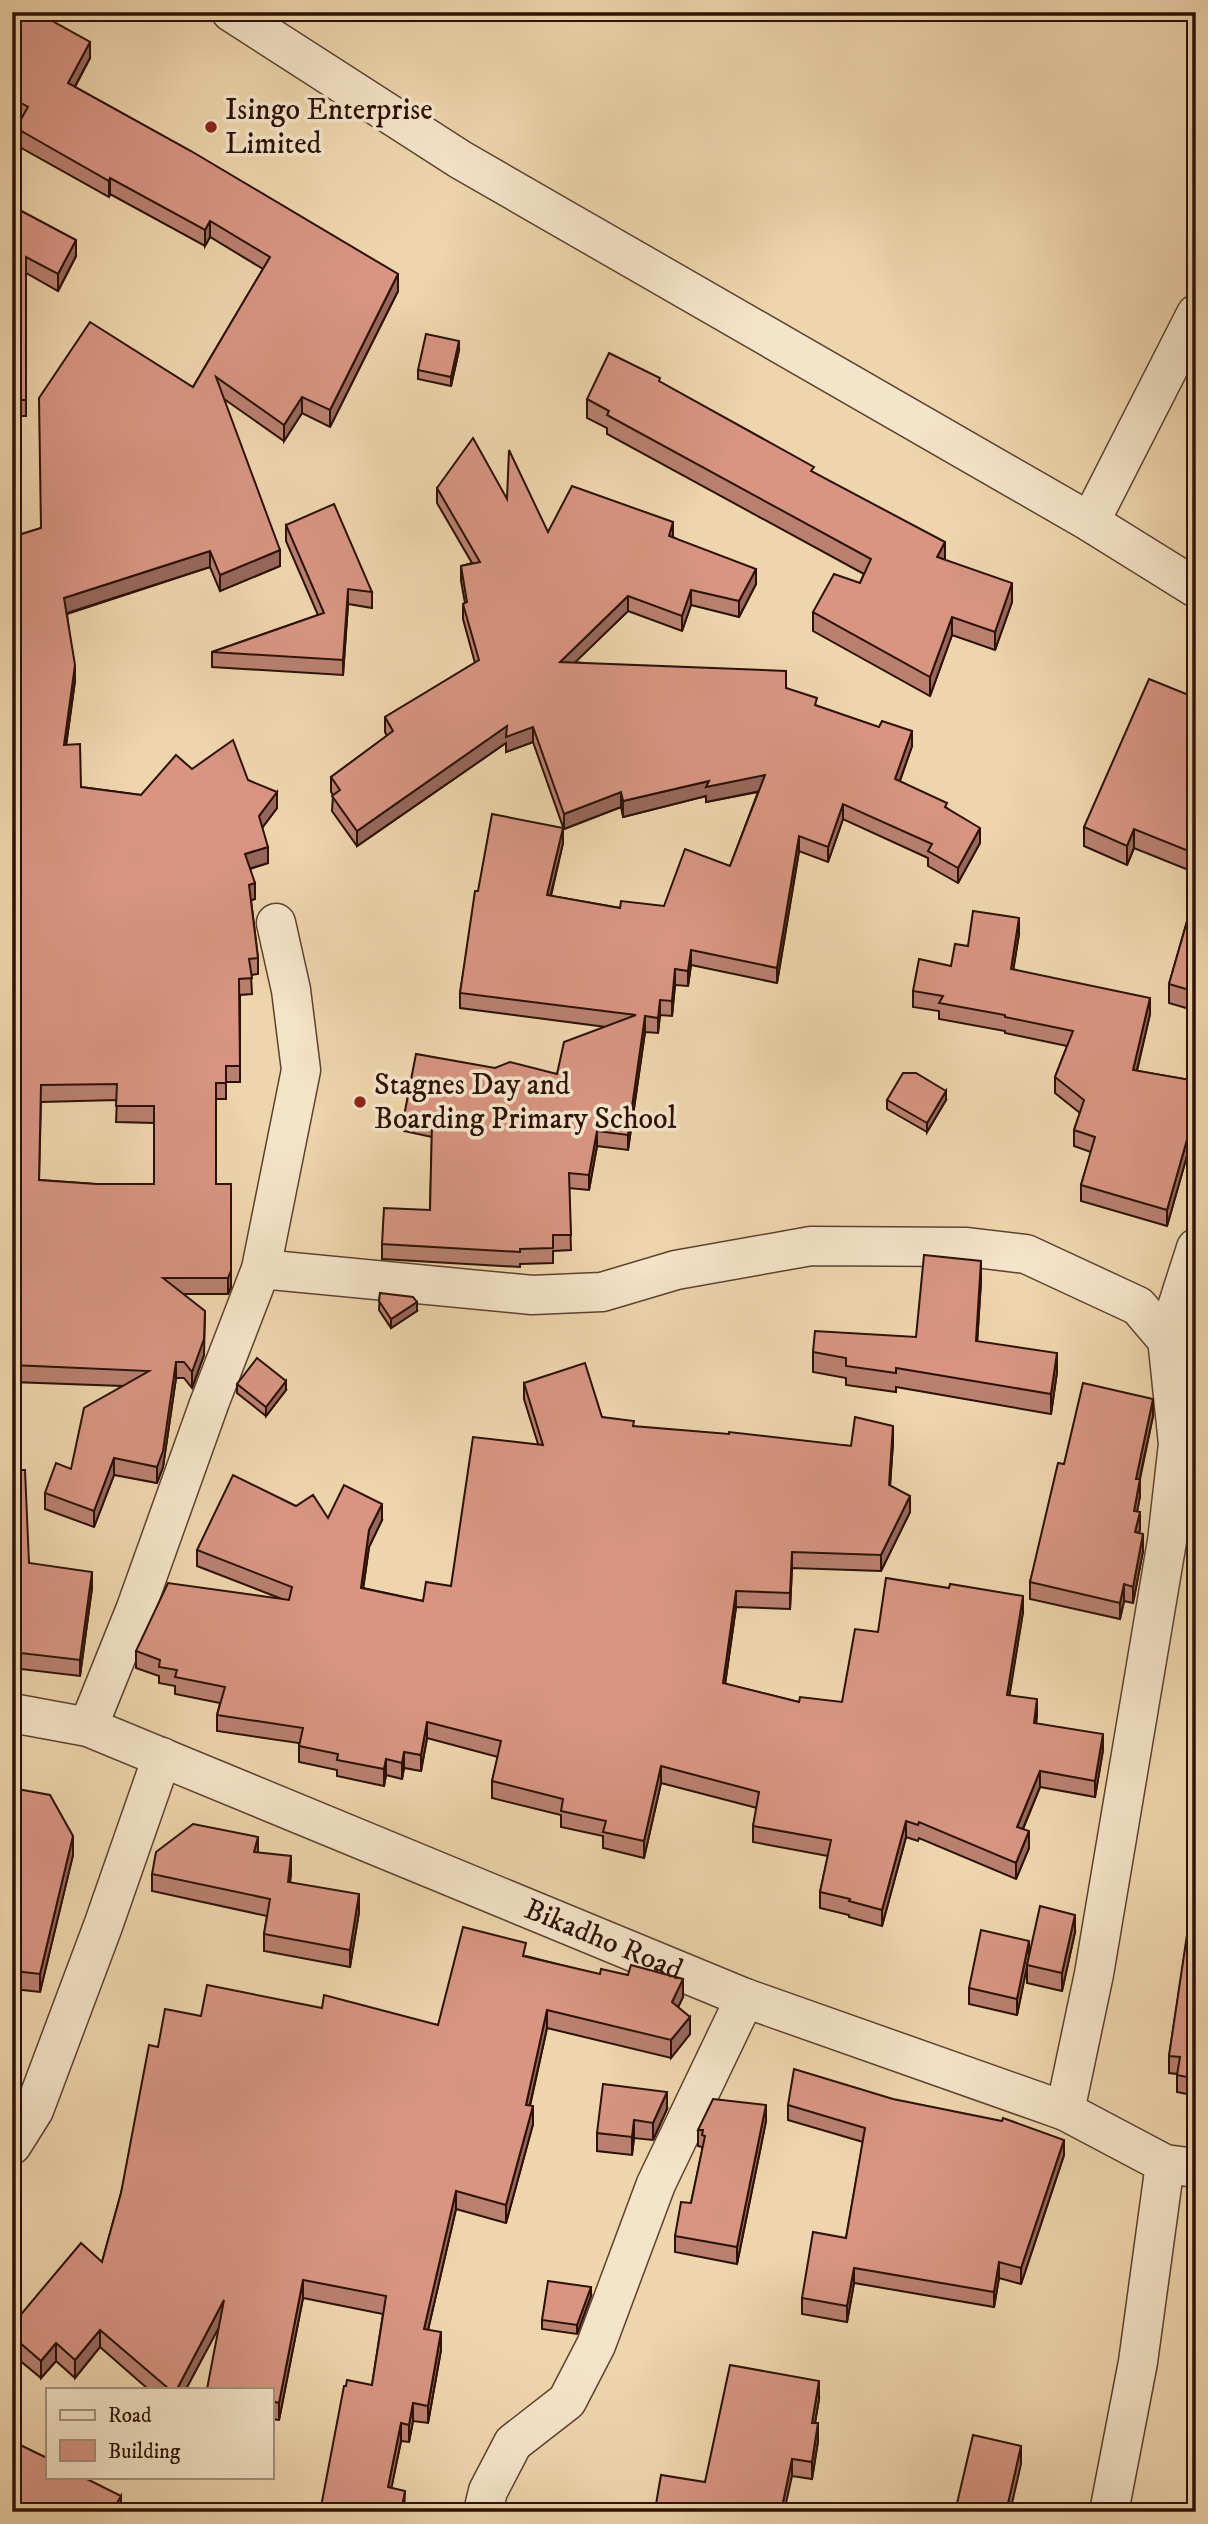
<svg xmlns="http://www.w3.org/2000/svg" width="1208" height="2524" font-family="'IM FELL DW Pica',serif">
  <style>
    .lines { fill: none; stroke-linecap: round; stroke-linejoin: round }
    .minor-casing { stroke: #5c422f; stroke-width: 41 }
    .minor { stroke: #f4e4c9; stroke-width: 38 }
    .wall { fill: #b98070; stroke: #2c1105; stroke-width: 2; fill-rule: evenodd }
    .shaded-wall { fill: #96685b; stroke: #2c1105; stroke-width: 2 }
    .building { fill: #d79582; stroke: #2c1105; stroke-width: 2; fill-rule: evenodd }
    .poi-dot { fill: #8f2418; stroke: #f4e4c9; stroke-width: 2.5 }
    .labels { text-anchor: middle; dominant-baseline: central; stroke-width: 7; stroke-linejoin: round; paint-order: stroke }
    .poi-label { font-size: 30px; fill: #2c1105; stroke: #f4e4c9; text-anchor: start }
    .street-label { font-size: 30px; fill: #2c1105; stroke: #f4e4c9 }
  </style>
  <rect width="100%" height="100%" fill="#eed5ac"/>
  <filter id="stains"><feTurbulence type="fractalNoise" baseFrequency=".00286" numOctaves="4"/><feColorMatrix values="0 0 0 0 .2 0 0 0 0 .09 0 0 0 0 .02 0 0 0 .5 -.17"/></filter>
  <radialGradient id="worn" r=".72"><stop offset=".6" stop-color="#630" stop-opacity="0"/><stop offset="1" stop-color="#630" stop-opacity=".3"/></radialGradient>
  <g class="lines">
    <g class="minor-casing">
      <g id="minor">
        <polyline points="231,12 461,160 1090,522 1196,588"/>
        <polyline points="1090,522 1196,314"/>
        <polyline points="261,1269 532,1295 602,1292 676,1270 811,1246 967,1247 1026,1254 1138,1306 1196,1374"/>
        <path id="s1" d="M 12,1713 L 88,1727 L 745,1998 L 1065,2111 L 1165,2164 L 1196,2168"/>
        <polyline points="88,1727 136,1608 209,1404 261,1269 301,1070 291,990 276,923"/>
        <polyline points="1065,2111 1094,1974 1167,1541 1178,1444 1167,1338 1196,1248"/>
        <polyline points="12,2145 34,2110 103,1926 162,1757"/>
        <polyline points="483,2512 488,2491 513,2443 567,2401 596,2345 656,2184 745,1998"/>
        <polyline points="1109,2512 1138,2362 1165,2164"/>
      </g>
    </g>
    <use href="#minor" class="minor"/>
  </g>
  <g class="wall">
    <path d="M 12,33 L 90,58 L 75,87 L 398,291 L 330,427 L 302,413 L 284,441 L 224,399 L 280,566 L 220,591 L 210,567 L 67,614 L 75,681 L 66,745 L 81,787 L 141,795 L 192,769 L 248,780 L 277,808 L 262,828 L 268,863 L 250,869 L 255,899 L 251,900 L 258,958 L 258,974 L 251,975 L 252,994 L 240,995 L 240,1082 L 226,1082 L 226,1099 L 216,1099 L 216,1184 L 231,1287 L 228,1294 L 184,1294 L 204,1355 L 192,1388 L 184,1378 L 176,1378 L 163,1467 L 157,1483 L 114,1475 L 94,1527 L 45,1509 L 45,1493 L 71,1469 L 122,1386 L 12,1382 L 12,537 L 41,528 L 193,387 L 263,269 L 210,237 L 205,246 L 110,194 L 109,197 L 16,145 L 16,128 L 21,119 L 12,114 ZM 117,1100 L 116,1122 L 154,1123 L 154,1184 L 96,1184 L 39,1180 L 41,1102 Z"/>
    <polygon points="12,206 76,256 58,291 26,273 26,416 12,416"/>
    <polygon points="459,350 451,386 418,379 418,370"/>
    <polygon points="660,382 814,473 945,560 1012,602 995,650 952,635 930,696 813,631 813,612 860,583 864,574 607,434 607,428 587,418 587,399"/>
    <path d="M 437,488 L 507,499 L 548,532 L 673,537 L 756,584 L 739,617 L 691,605 L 682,631 L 628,611 L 575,662 L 786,688 L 817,706 L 912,746 L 900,781 L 947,808 L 980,843 L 958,883 L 928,866 L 928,858 L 843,819 L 828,862 L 799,851 L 777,983 L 691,965 L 688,986 L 675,985 L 672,1016 L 660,1015 L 658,1033 L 645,1032 L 628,1150 L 597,1146 L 589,1190 L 569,1188 L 571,1250 L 553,1251 L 553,1263 L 520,1264 L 520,1267 L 382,1259 L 382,1244 L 430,1210 L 432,1137 L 404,1131 L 404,1116 L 495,1068 L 557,1074 L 606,1027 L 460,1008 L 460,993 L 478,891 L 563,827 L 533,742 L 506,752 L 506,743 L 357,846 L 332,811 L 333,795 L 331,792 L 331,777 L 387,736 L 385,732 L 385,717 L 475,663 L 463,619 L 463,604 L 465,603 L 461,581 L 461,566 L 472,563 L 437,503 ZM 758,792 L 730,866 L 664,906 L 620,908 L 551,896 L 563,843 L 563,828 L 564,829 L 621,807 L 623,817 L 706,796 L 706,802 Z"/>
    <polygon points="286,525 372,592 372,608 348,604 343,675 212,667 212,652 318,615 286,541"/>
    <polygon points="1196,698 1196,873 1134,848 1127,865 1084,846 1084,827"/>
    <polygon points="1196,890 1196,1011 1169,1003 1169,984"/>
    <polygon points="1019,934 1013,969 1150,1014 1137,1071 1196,1081 1196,1124 1167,1226 1081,1201 1081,1185 1091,1152 1074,1146 1074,1130 1080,1113 1055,1093 1055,1077 1067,1046 1005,1033 1005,1031 939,1019 939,1011 913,1007 913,991 951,966 968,946"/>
    <polygon points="887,1100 946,1100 927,1132 887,1109"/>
    <polygon points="981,1281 977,1342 1057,1372 1051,1414 896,1387 896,1392 846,1385 846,1378 813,1372 813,1352 916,1337"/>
    <polygon points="380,1293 417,1311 391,1328 379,1310"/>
    <polygon points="524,1383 602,1417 634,1427 851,1446 893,1442 890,1486 910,1512 881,1571 792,1568 790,1609 736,1607 725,1684 799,1702 842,1702 878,1632 1023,1612 1009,1695 1037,1715 1036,1724 1103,1750 1095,1797 1040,1787 1023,1829 1029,1848 1016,1879 919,1838 918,1841 906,1837 882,1926 849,1917 849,1915 820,1908 820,1892 828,1856 753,1842 753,1826 757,1808 661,1783 644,1858 603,1848 603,1836 561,1827 561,1815 492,1798 492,1781 498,1757 427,1738 421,1771 404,1768 402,1779 386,1775 384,1786 337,1776 337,1770 299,1762 299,1743 217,1731 217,1715 220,1703 175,1694 175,1686 159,1683 159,1676 136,1668 136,1651 282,1599 197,1566 197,1550 296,1506 328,1518 382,1520 369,1547 363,1588 423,1601 451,1586 538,1444 524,1399"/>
    <polygon points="237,1384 286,1390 266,1416 237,1393"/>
    <polygon points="1153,1416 1140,1479 1140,1496 1137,1512 1140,1529 1139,1533 1143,1551 1133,1603 1124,1601 1120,1619 1030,1599 1030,1582 1064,1464"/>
    <polygon points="12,1470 29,1563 92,1588 80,1676 21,1669 20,1671 12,1671"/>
    <polygon points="12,1788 73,1855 40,1992 14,1989"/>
    <polygon points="258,1853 291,1873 290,1882 359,1912 350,1967 264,1951 264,1934 267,1916 152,1891 152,1874"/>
    <polygon points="1196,1881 1196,2096 1177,2092 1177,2074 1169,2073 1169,2056"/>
    <polygon points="1075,1932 1062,1991 1027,1983 1027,1965 1017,2015 969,2004 969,1988"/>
    <polygon points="526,1956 683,1997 678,2007 690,2034 671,2058 547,2028 530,2106 533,2124 506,2223 456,2209 428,2330 441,2350 428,2423 413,2421 409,2442 401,2441 391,2488 405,2508 404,2512 320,2512 372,2385 383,2314 303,2298 279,2420 271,2419 271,2389 218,2328 186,2389 148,2389 100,2347 75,2378 56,2361 41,2378 12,2354 12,2325 102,2262 121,2193 158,2047 201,2016 322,2008 438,2025"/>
    <polygon points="788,2105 1064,2155 1021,2284 999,2278 994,2307 854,2283 847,2322 802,2314 802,2298 846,2238 863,2142 788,2120"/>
    <polygon points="667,2109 653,2140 634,2138 632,2155 597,2151 597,2133"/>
    <polygon points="766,2121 737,2264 675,2252 675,2236 691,2203 702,2151 702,2147 698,2146 698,2130"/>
    <polygon points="1196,2240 1196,2274 1192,2274 1192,2265"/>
    <polygon points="591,2296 577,2334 542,2329 542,2320"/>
    <polygon points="819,2399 815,2423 818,2441 812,2479 792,2476 655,2510 705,2482"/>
    <polygon points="1196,2437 1196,2472 1193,2472 1193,2456"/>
  </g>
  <g class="shaded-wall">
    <polygon points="90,42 90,58 68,99 68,83"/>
    <polygon points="110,178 110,194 109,197 109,181"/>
    <polygon points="210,221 210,237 205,246 205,230"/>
    <polygon points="76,240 76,256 58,291 58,274"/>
    <polygon points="398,274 398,291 330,427 330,410"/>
    <polygon points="459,341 459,350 451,386 451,377"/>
    <polygon points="302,397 302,413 284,441 284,425"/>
    <polygon points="673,522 673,537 669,536"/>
    <polygon points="945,542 945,560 937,557"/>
    <polygon points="280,550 280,566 220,591 220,575"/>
    <polygon points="210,551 210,567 64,614 64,598"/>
    <polygon points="756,569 756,584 739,617 739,601"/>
    <polygon points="1012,583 1012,602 995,650 995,632"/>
    <polygon points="348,589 348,604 343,675 343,660"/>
    <polygon points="691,590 691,605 682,631 682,616"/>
    <polygon points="628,596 628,611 560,677 560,662"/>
    <polygon points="952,617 952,635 930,696 930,677"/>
    <polygon points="75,665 75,681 64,761 64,745"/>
    <polygon points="507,726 533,727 533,742 506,752 506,743 357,846 357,831"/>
    <polygon points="912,731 912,746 895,794 895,779"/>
    <polygon points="765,775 765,790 706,802 706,796 623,817 623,801 709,781"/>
    <polygon points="277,792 277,808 259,832 259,816"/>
    <polygon points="621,792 621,807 564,829 564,814"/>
    <polygon points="843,804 843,819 828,862 828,847"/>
    <polygon points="563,828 563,843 547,910 547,895"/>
    <polygon points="980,828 980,843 958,883 958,868"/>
    <polygon points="1134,829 1134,848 1127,865 1127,846"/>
    <polygon points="799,836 799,851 777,983 777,968"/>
    <polygon points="268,847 268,863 245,870 245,854"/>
    <polygon points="255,883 255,899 249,901 249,885"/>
    <polygon points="1019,918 1019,934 1011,985 1011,969"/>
    <polygon points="691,950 691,965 688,986 688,971"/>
    <polygon points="675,969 675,985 672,1016 672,1001"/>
    <polygon points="1150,998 1150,1014 1133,1086 1133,1070"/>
    <polygon points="660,1000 660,1015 658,1033 658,1018"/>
    <polygon points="645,1016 645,1032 628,1150 628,1135"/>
    <polygon points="946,1091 946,1100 927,1132 927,1123"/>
    <polygon points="1196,1108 1196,1124 1167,1226 1167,1210"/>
    <polygon points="597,1131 597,1146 589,1190 589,1175"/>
    <polygon points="231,1184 231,1287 228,1294 228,1278"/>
    <polygon points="981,1261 981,1281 976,1361 976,1341"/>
    <polygon points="417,1302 417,1311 391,1328 391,1319"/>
    <polygon points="205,1311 204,1355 192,1388 192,1372"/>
    <polygon points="1057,1353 1057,1372 1051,1414 1051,1394"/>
    <polygon points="176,1362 176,1378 163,1467 157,1483 157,1467"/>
    <polygon points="286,1381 286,1390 266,1416 266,1407"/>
    <polygon points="1153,1399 1153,1416 1136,1495 1136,1479"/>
    <polygon points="893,1426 893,1442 889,1501 889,1485"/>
    <polygon points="114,1458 114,1475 94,1527 94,1511"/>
    <polygon points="1140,1479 1140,1496 1134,1528 1134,1511"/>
    <polygon points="910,1496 910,1512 881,1571 881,1555"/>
    <polygon points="382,1504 382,1520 369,1547 361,1604 361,1588 369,1530"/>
    <polygon points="1140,1512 1140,1529 1135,1549 1135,1532"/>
    <polygon points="1143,1534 1143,1551 1133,1603 1133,1587"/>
    <polygon points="792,1552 792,1568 790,1609 790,1593"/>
    <polygon points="92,1572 92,1588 80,1676 80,1660"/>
    <polygon points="1124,1584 1124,1601 1120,1619 1120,1603"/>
    <polygon points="736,1591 736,1607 723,1699 723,1683"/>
    <polygon points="1023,1596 1023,1612 1007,1711 1007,1695"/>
    <polygon points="1037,1699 1037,1715 1034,1739 1034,1723"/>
    <polygon points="427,1722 427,1738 421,1771 421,1755"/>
    <polygon points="1103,1734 1103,1750 1095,1797 1095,1781"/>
    <polygon points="404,1752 404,1768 402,1779 402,1763"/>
    <polygon points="386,1759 386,1775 384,1786 384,1769"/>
    <polygon points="661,1766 661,1783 644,1858 644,1841"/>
    <polygon points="1040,1771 1040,1787 1017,1843 1017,1827"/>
    <polygon points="906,1821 906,1837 882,1926 882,1910"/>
    <polygon points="1029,1831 1029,1848 1016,1879 1016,1863"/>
    <polygon points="73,1836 73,1855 40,1992 40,1974"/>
    <polygon points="258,1837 258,1854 254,1852"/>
    <polygon points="291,1856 291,1873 288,1899 288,1882"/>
    <polygon points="359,1894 359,1912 350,1967 350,1950"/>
    <polygon points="1075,1915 1075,1932 1062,1991 1062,1973"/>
    <polygon points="1029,1941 1029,1957 1017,2015 1017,1999"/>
    <polygon points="14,1971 14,1989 12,1995 12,1977"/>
    <polygon points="683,1979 683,1997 672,2020 672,2002"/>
    <polygon points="547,2010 547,2028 526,2122 526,2105"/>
    <polygon points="690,2017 690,2034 671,2058 671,2040"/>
    <polygon points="667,2092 667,2109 653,2140 653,2123"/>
    <polygon points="766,2105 766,2121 737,2264 737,2247"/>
    <polygon points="533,2106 533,2124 506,2223 506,2205"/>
    <polygon points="634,2120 634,2138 632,2155 632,2137"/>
    <polygon points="1064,2140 1064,2155 1021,2284 1021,2268"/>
    <polygon points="456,2191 456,2209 424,2347 424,2329"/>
    <polygon points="999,2262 999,2278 994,2307 994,2292"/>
    <polygon points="854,2268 854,2283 847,2322 847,2306"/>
    <polygon points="303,2280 303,2298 279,2420 279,2403"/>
    <polygon points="591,2287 591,2296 577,2334 577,2325"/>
    <polygon points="224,2300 224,2318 186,2389 177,2389"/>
    <polygon points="100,2330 100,2347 75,2378 75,2360"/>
    <polygon points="441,2332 441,2350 428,2423 428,2406"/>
    <polygon points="56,2343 56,2361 41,2378 41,2361"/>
    <polygon points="819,2381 819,2399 812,2440 812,2423"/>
    <polygon points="413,2403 413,2421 409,2442 409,2425"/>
    <polygon points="401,2423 401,2441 388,2505 388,2487"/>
    <polygon points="818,2423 818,2441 812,2479 812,2462"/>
    <polygon points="1021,2446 1021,2464 1010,2512 1006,2512"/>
    <polygon points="792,2459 792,2476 784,2512 781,2512"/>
    <polygon points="405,2491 404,2512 401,2512"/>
    <polygon points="121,2496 121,2512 112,2512"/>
  </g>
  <g class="building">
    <path d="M 23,12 L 36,12 L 90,42 L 68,83 L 191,151 L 398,274 L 330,410 L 302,397 L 284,425 L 216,377 L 280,550 L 220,575 L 210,551 L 64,598 L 75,665 L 64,745 L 80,744 L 81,787 L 141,795 L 176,755 L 192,769 L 233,740 L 248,780 L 277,792 L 259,816 L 268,847 L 245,854 L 255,883 L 249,885 L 258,958 L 249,959 L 252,978 L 239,979 L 240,1066 L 226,1066 L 226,1083 L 216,1083 L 216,1184 L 231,1184 L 231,1271 L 228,1278 L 163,1278 L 205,1311 L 204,1339 L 192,1372 L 184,1362 L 176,1362 L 163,1451 L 157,1467 L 114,1458 L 94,1511 L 45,1493 L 56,1463 L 71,1469 L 84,1408 L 149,1371 L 12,1365 L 12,537 L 41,528 L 39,398 L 90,322 L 193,387 L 270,257 L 210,221 L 205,230 L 110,178 L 109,181 L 16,128 L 28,107 L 12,98 L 12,33 ZM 117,1084 L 116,1106 L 154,1106 L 154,1184 L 96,1184 L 39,1180 L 41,1085 Z"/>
    <polygon points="12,206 76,240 58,274 26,257 26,400 12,400"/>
    <polygon points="426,334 459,341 451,377 418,370"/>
    <polygon points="609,353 660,378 659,381 814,467 811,471 945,542 937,557 1012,583 995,632 952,617 930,677 813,612 834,574 860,583 871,559 607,415 609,411 587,399"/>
    <polygon points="473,438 507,499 509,450 548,532 572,486 673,522 669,536 756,569 739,601 691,590 682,616 628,596 560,662 786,671 786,688 817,698 815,705 879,727 882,721 912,731 895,779 947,803 945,807 980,828 958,868 928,851 932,844 843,804 828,847 799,836 777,968 691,950 688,971 675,969 672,1001 660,1000 658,1018 645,1016 628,1135 597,1131 589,1175 569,1173 571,1235 553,1235 553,1248 520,1249 520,1252 382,1244 384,1208 430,1210 432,1122 404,1116 416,1054 495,1068 510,1062 557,1074 564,1042 636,1015 460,993 475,891 478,891 492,814 563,828 547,895 620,908 621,901 664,906 685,849 730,866 765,775 706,787 709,781 623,801 621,792 564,814 533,727 506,737 507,726 357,831 332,796 340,790 331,777 393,731 385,717 479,660 463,604 467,602 461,566 480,562 437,488"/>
    <polygon points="334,504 372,592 348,589 343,660 212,652 324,613 286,525"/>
    <polygon points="1149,679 1196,698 1196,854 1134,829 1127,846 1084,827"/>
    <polygon points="1196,890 1196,992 1169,984"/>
    <polygon points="973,911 1019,918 1011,969 1150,998 1133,1070 1196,1081 1196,1108 1167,1210 1081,1185 1095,1137 1074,1130 1084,1100 1055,1077 1073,1031 1005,1017 1005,1015 939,1003 943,996 913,991 919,959 951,966 955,944 968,946"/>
    <polygon points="903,1073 916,1073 946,1091 927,1123 887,1100"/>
    <polygon points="924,1255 981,1261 976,1341 1057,1353 1051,1394 896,1368 896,1373 846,1366 846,1358 813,1352 815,1331 916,1337"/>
    <polygon points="380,1293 413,1297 417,1302 391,1319 379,1301"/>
    <polygon points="257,1358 286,1381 266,1407 237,1384"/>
    <polygon points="585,1363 602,1417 634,1421 633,1426 729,1434 729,1432 851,1446 855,1417 893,1426 889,1485 910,1496 881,1555 792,1552 790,1593 736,1591 723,1683 799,1702 800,1697 842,1702 855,1629 878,1632 886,1578 949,1588 950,1584 1023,1596 1007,1695 1037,1699 1034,1723 1103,1734 1095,1781 1040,1771 1017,1827 1029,1831 1016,1863 919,1822 918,1825 906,1821 882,1910 849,1901 850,1899 820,1892 831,1840 753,1826 759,1792 661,1766 644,1841 603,1832 606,1821 561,1811 563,1799 492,1781 501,1741 427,1722 421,1755 404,1752 402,1763 386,1759 384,1769 337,1760 338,1754 299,1746 303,1728 217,1715 225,1687 175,1677 177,1670 159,1667 160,1660 136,1651 168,1583 289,1600 292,1587 197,1550 233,1475 296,1506 313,1495 328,1518 344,1485 382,1504 369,1530 361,1588 423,1601 426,1582 451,1586 473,1437 543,1445 524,1383"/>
    <polygon points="1083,1383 1153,1399 1136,1479 1140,1479 1134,1511 1140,1512 1135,1532 1143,1534 1133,1587 1124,1584 1120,1603 1030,1582 1058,1463 1064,1464"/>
    <polygon points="12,1470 25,1470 29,1563 92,1572 80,1660 21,1653 20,1655 12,1654"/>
    <polygon points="12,1788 50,1795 73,1836 40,1974 14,1971 12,1977"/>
    <polygon points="193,1824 258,1837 254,1852 291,1856 288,1882 359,1894 350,1950 264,1934 270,1899 152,1874 156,1852"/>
    <polygon points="1195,1881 1196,1881 1196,2079 1177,2075 1180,2057 1169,2056"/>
    <polygon points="1040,1906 1075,1915 1062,1973 1027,1965"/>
    <polygon points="463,1927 526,1943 523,1956 600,1974 601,1969 628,1975 631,1965 683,1979 672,2002 690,2017 671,2040 547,2010 526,2105 533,2106 506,2205 456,2191 424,2329 441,2332 428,2406 413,2403 409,2425 401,2423 388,2487 405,2491 401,2512 320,2512 344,2386 346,2386 347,2380 372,2385 386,2296 303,2280 279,2403 271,2401 271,2389 207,2389 224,2300 177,2389 169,2389 100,2330 75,2360 56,2343 41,2361 12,2336 12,2325 81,2243 102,2262 121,2193 149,2045 158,2047 165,2009 201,2016 207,1985 322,2008 324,1995 438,2025"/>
    <polygon points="981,1930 1029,1941 1017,1999 969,1988"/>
    <polygon points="794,2069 893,2099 1002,2121 1003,2118 1064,2140 1021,2268 999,2262 994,2292 854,2268 847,2306 802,2298 813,2232 846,2238 865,2128 788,2105"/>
    <polygon points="603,2084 667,2092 653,2123 634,2120 632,2137 597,2133"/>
    <polygon points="713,2099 766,2105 737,2247 675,2236 681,2202 691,2203 705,2136 702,2135 703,2130 698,2130"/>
    <polygon points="1196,2240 1196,2266 1192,2265"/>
    <polygon points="548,2281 591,2287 577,2325 542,2320"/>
    <polygon points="730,2365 819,2381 812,2423 818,2423 812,2462 792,2459 781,2512 638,2512 639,2507 655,2510 661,2475 705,2482"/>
    <polygon points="973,2435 1021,2446 1006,2512 955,2512"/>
    <polygon points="1196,2437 1196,2456 1193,2456"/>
    <polygon points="12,2441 47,2458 47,2477 83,2477 121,2496 112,2512 12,2512"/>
  </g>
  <g class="poi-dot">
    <circle cx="211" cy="127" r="7"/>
    <circle cx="360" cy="1102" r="7"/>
  </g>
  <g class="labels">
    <g class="poi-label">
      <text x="225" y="110">Isingo Enterprise<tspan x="225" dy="34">Limited</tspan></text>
      <text x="374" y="1085">Stagnes Day and<tspan x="374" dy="34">Boarding Primary School</tspan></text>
    </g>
    <g class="street-label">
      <text stroke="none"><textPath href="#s1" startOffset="635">Bikadho Road</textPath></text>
    </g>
  </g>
  <rect width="1208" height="2524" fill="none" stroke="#eed5ac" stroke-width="42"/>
  <rect x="14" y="14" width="1180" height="2496" fill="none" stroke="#2c1105" stroke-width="3.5"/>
  <rect x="21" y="21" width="1166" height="2482" fill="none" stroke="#2c1105" stroke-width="2"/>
  <rect x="46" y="2388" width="228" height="91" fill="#f4e4c9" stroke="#a4907b" stroke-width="2"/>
  <rect x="60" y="2410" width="35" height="10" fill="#f4e4c9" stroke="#a4907b" stroke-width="2"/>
  <text x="108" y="2422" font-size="21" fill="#2c1105">Road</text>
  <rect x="60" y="2440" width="35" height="21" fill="#d79582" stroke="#a4907b" stroke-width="2"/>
  <text x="108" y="2458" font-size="21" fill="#2c1105">Building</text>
  <rect width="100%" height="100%" filter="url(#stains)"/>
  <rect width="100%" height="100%" fill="url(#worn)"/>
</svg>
